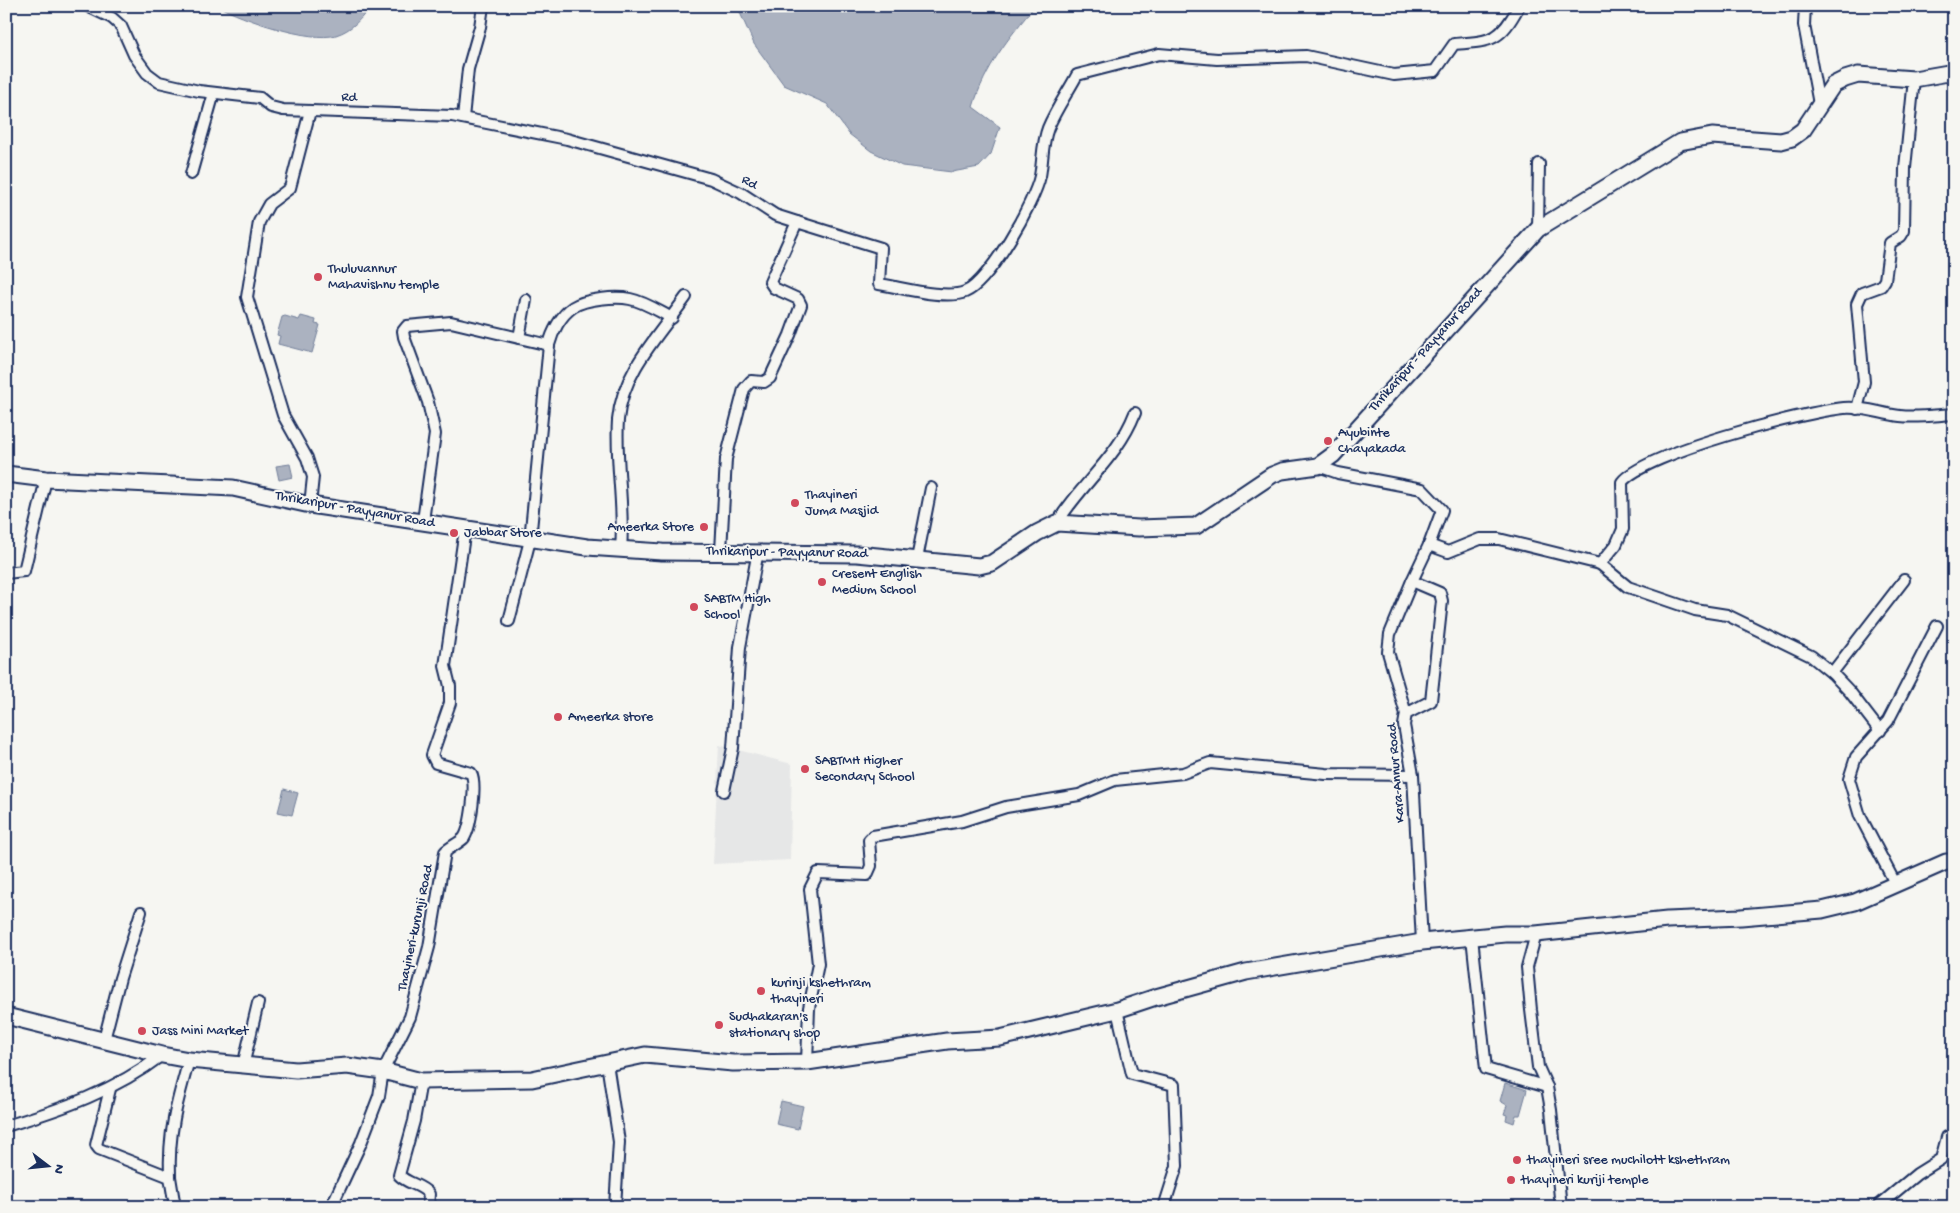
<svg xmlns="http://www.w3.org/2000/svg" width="1960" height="1213" font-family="'Gochi Hand',sans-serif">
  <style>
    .built { fill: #e6e7e7 }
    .water { fill: #abb2c0; stroke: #717e99 }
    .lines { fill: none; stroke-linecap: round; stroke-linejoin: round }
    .minor-casing { stroke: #1b2f5e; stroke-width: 14 }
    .secondary-casing { stroke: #1b2f5e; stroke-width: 19 }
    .minor { stroke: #f6f6f2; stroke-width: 10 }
    .secondary { stroke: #f6f6f2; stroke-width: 15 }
    .poi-dot { fill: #d1495b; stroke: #f6f6f2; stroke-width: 2 }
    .labels { text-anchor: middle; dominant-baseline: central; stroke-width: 4; stroke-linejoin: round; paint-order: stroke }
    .street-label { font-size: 14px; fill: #1b2f5e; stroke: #f6f6f2 }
    .poi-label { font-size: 14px; fill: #1b2f5e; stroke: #f6f6f2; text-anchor: start }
  </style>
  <rect width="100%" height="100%" fill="#f6f6f2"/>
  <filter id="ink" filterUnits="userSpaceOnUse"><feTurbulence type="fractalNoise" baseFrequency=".02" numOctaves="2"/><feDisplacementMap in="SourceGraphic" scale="10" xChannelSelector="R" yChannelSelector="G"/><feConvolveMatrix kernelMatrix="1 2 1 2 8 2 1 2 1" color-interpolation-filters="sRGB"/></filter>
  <g filter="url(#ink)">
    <polygon class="built" points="719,745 792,764 790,860 713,864"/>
    <g class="water">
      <path d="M 218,6 L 371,6 C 361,19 352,30 336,35 C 311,43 241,19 218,6 Z"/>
      <path d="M 737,6 L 1035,6 C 1009,37 985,67 973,107 L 1000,127 L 991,154 L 979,167 L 952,172 L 902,166 L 871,151 L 849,134 L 827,104 L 784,85 L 754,44 Z"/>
      <polygon points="285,316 299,320 301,316 316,320 315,324 320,325 312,353 278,344 280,336 277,335 282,317"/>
      <polygon points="290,464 293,477 279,480 276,466"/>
      <polygon points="284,789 298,793 292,815 278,812"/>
      <polygon points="1505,1083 1527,1090 1520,1115 1516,1115 1514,1123 1506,1120 1507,1115 1504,1114 1507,1105 1500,1101"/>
      <polygon points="781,1101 803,1106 798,1129 776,1124"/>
    </g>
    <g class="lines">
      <g class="minor-casing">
        <g id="minor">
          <polyline points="87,6 112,18 121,26 134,55 147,73 159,82 199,91 260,98 271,107 283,110 452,116 567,139 711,179 741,193 775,215 797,222 770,282 774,288 798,299 801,305 790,335 770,378 764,382 751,381 744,389 726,459 721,551"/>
          <polyline points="1805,6 1804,25 1819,104"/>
          <polyline points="310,111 290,188 269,204 259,222 247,297 283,415 307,458 313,477 310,505"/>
          <polyline points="463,118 468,69 480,27 483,6"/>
          <polyline points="191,174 214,93"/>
          <path d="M 797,222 L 881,248 L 879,284 C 900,287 945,300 965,292 C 989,283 1035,201 1040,176 C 1043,160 1042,143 1048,128 C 1056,109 1068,92 1077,75 L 1159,54 L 1217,59 L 1306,56 L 1394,75 L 1435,71 L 1454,44 C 1493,41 1500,41 1519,6"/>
          <polyline points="1538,229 1539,164"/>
          <polyline points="519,338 526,300"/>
          <path d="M 549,345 C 552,332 561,315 573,307 C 585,299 616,296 630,299 C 645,302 658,311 672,318"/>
          <polyline points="1857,409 1864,382 1857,304 1862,293 1881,286 1885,280 1890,243 1901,236 1904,231 1905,168 1914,79"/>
          <polyline points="1318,466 1338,473 1422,489 1442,510 1429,545 1412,581 1440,593 1442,601 1431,701 1406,714 1404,725 1413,775 1422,942"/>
          <polyline points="423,521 435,434 428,402 404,337 403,331 407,326 451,322 549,345 530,540 509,621"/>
          <path d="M 1057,523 C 1081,484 1118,457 1135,413"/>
          <polyline points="1429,545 1448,552 1480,539 1499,539 1600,564"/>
          <path d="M 621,549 C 625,506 615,463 618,420 C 622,372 660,334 686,297"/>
          <polyline points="917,559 931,488"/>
          <polyline points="6,573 24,571 46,479"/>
          <polyline points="1832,673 1904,580"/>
          <polyline points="1406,714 1388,652 1390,634 1412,581"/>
          <path d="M 1880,731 L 1850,692 L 1832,673 L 1811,656 L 1727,615 L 1695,610 L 1628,587 L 1600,564 L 1616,545 L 1623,529 L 1622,482 C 1645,453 1803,412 1844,408 C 1862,406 1882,414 1900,416 C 1918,418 1936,415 1954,414"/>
          <polyline points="724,791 733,748 740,647 758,551"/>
          <polyline points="1896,885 1860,816 1849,779 1856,757 1888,721 1937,626"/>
          <polyline points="1536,934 1527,967 1531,1010 1538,1067 1547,1087 1551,1110 1561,1207"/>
          <polyline points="1472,937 1486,1069 1547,1087"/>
          <polyline points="1117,1010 1132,1074 1174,1085 1177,1166 1164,1207"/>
          <polyline points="104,1040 120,978 141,912"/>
          <polyline points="807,1062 809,1008 818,964 810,889 818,873 867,875 871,866 869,840 873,836 962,821 1006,807 1079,795 1115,780 1183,773 1210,763 1326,774 1413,775"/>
          <polyline points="607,1063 619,1142 615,1207"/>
          <polyline points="243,1066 258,1003"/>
          <path d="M 421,1081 L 414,1121 L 399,1175 C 407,1184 421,1184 429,1194 L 428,1207"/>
          <polyline points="110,1089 96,1145 99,1149 170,1177 175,1207"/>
          <path d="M 6,1126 C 62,1109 115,1091 162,1055"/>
          <path d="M 170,1177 C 168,1132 177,1102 189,1060"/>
          <path d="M 333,1203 L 361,1143 L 379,1096 L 383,1071 L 410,1017 L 429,947 L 445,852 C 450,847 459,843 464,838 C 471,827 477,784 471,773 L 436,763 L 432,755 L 450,703 L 450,686 L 445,666 L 465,529"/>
          <polyline points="1877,1207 1917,1174 1941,1159 1947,1137 1954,1134"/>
        </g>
      </g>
      <g class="secondary-casing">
        <g id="secondary">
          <polyline points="6,474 46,479 233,488 310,505 587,547 662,552 857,554 979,566 992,563 1037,533 1057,523 1139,528 1196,526 1272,475 1282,471 1318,466 1333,455 1538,229 1680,142 1712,136 1781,141 1792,138 1803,130 1833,85 1845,79 1858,75 1914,79 1954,72"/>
          <polyline points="6,1016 162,1055 189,1060 296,1070 347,1066 383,1071 421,1081 532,1079 645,1055 733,1063 807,1062 947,1041 1000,1038 1117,1010 1156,997 1246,972 1422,942 1505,934 1536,934 1667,920 1741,917 1822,910 1855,902 1946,862 1954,862"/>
        </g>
      </g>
      <use href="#minor" class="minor"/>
      <use href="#secondary" class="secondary"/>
    </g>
  </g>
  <g class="poi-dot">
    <circle cx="318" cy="277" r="5"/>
    <circle cx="1328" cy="441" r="5"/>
    <circle cx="795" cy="503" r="5"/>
    <circle cx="704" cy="527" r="5"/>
    <circle cx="454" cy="533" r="5"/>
    <circle cx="822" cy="582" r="5"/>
    <circle cx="694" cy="607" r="5"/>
    <circle cx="558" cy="717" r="5"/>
    <circle cx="805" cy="769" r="5"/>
    <circle cx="761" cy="991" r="5"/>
    <circle cx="719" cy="1025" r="5"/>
    <circle cx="142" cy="1031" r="5"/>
    <circle cx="1517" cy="1160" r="5"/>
    <circle cx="1511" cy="1180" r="5"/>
  </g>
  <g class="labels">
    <g class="street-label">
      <text transform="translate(349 98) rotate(2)">Rd</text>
      <text transform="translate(749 183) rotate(30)">Rd</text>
      <text transform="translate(1426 350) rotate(-48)">Thrikaripur - Payyanur Road</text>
      <text transform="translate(355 510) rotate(10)">Thrikaripur - Payyanur Road</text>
      <text transform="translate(787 553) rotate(1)">Thrikaripur - Payyanur Road</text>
      <text transform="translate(1397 773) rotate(-95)">Kara-Annur Road</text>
      <text transform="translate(416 928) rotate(-78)">Thayineri-kurunji Road</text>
    </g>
    <g class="poi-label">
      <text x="328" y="269">Thuluvannur<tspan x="328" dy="16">Mahavishnu temple</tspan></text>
      <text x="1338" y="433">Ayubinte<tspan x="1338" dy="16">Chayakada</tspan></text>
      <text x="805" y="495">Thayineri<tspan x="805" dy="16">Juma Masjid</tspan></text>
      <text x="694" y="527" text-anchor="end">Ameerka Store</text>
      <text x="464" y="533">Jabbar Store</text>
      <text x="832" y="574">Cresent English<tspan x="832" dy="16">Medium School</tspan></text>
      <text x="704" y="599">SABTM High<tspan x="704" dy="16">School</tspan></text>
      <text x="568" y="717">Ameerka store</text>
      <text x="815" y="761">SABTMH Higher<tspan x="815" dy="16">Secondary School</tspan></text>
      <text x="771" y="983">kurinji kshethram<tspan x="771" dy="16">thayineri</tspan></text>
      <text x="729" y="1017">Sudhakaran's<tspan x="729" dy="16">stationary shop</tspan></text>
      <text x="152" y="1031">Jass Mini Market</text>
      <text x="1527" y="1160">thayineri sree muchilott kshethram</text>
      <text x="1521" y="1180">thayineri kuriji temple</text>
    </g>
  </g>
  <rect width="1960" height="1213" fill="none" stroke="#f6f6f2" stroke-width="25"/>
  <rect x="12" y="12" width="1935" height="1188" fill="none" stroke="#1b2f5e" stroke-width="2" filter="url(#ink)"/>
  <g transform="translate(48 1166) rotate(106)" stroke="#f6f6f2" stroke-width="4" paint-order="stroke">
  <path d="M0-4L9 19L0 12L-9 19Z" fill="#1b2f5e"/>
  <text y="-8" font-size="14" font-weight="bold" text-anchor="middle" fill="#1b2f5e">N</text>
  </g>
</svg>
